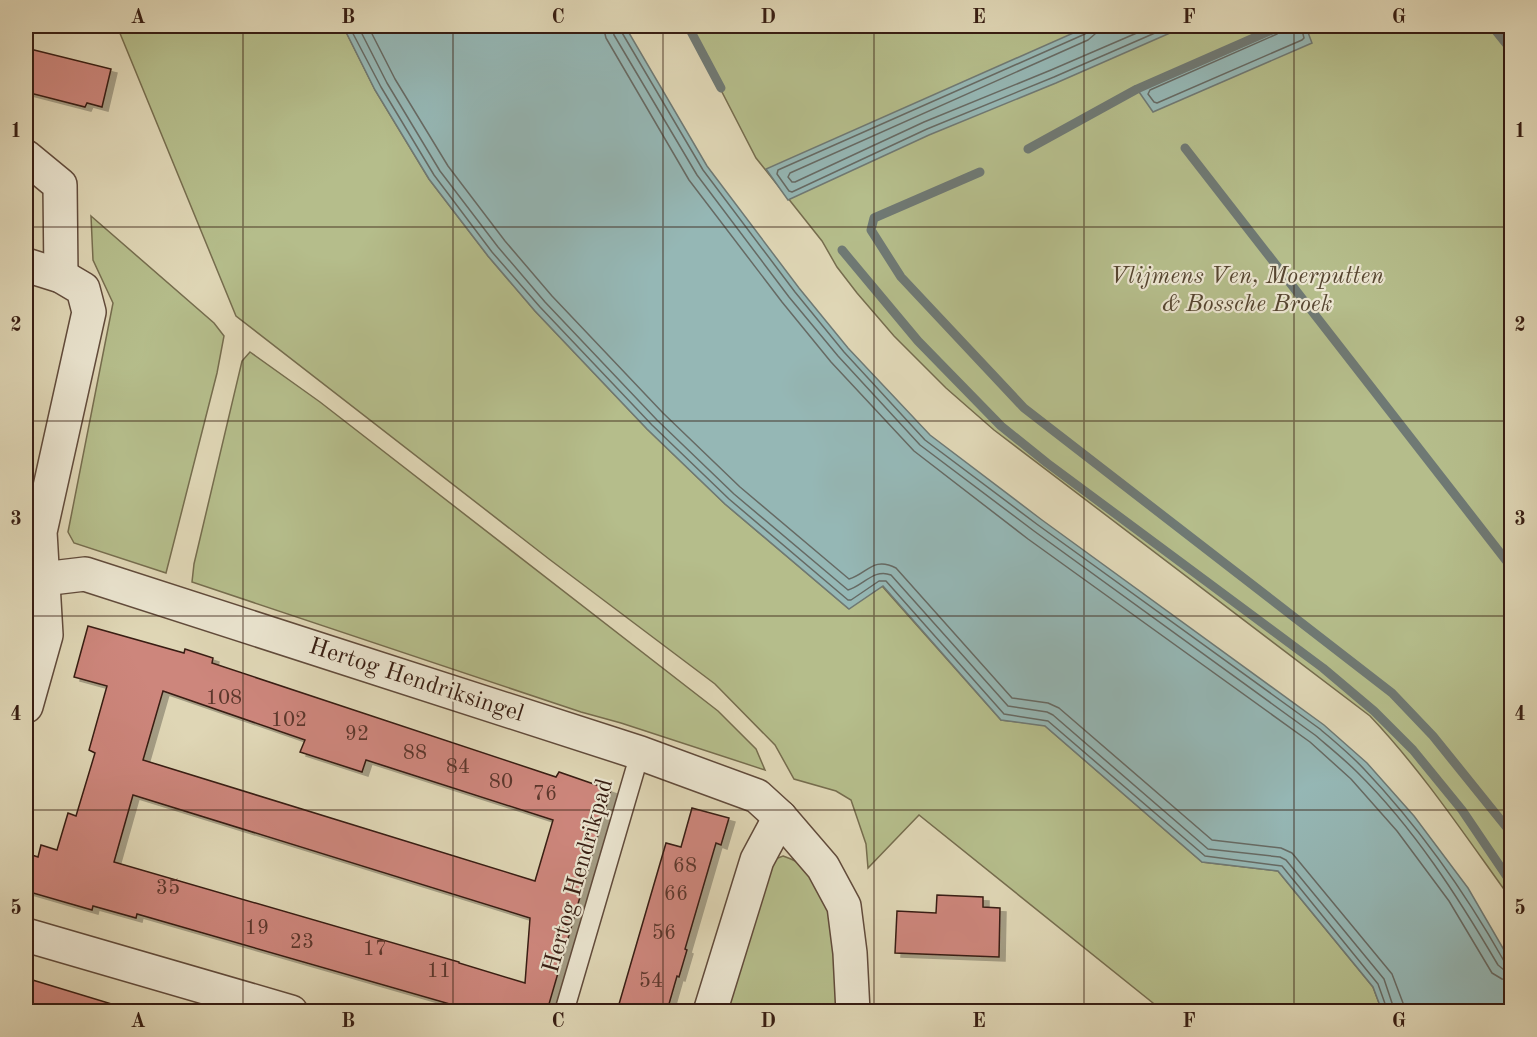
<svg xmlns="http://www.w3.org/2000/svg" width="1537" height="1037" font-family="'Old Standard TT',serif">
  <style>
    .green { fill: #b5bd8b; stroke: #766d4e; stroke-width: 1.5 }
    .water { fill: #95b7b5; stroke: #6f7974; stroke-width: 1.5 }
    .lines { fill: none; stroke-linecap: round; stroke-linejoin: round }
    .shore { stroke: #666a64; stroke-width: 1.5 }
    .stream { stroke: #6f7974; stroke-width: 9 }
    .building { fill: #cd867b; stroke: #371d12; stroke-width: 1.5; fill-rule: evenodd; filter: url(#shadow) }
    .lane-casing { stroke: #614b3b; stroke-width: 21 }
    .street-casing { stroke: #614b3b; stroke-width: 36 }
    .lane { stroke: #eae4cf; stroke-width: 18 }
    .street { stroke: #eae4cf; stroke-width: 33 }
    .grid { fill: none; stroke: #371d12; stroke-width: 1.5; stroke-opacity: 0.55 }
    .labels { text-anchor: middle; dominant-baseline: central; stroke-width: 4.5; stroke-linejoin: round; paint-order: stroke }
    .number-label { font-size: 21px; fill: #5c372c }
    .park-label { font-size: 24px; font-style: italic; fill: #564530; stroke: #eae4cf }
    .street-label { font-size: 24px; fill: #371d12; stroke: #eae4cf }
    .neatline { fill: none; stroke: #371d12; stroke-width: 2 }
    .grid-label { font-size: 20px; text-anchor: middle; font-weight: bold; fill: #371d12 }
  </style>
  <defs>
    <filter id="shadow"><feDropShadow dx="6" dy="4" stdDeviation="0" flood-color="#0004"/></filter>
  </defs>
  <rect width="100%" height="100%" fill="#dfd6b5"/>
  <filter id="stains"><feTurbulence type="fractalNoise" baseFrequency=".00333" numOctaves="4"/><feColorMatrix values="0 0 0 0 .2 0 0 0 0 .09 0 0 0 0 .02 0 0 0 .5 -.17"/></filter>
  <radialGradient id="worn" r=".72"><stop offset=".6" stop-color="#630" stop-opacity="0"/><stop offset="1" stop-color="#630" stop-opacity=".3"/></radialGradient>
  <g class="green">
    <polygon points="117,26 343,26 375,90 429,179 488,256 535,311 647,429 725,504 848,608 882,586 1001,720 1044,725 1202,862 1278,871 1373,987 1382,1011 1163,1011 919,815 868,868 866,844 851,800 836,791 794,779 775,745 715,684 549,559 236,316"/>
    <path d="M 688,26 L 1511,26 L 1511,899 C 1466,837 1423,772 1370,716 L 994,430 L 946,388 L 894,336 L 857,293 L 837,267 L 822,241 L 756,158 Z"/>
    <polygon points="91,216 214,323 224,336 217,373 166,573 74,543 68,532 113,303 93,260"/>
    <polygon points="250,352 320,402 718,711 756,749 765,770 621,723 581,712 192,582 194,564 242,361"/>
    <path d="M 783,856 C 788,858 795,860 800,864 C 837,894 837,967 839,1011 L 723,1012 L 770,861 Z"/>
  </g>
  <g class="water">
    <polygon points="343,26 625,26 707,166 799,288 848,348 930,435 1042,520 1324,725 1367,763 1414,816 1468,888 1511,962 1511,1011 1382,1011 1373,987 1278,871 1202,862 1045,726 1001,720 883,586 849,609 725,504 647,429 535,311 488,256 429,179 375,90"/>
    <polygon points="1089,26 1186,26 1056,83 929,135 788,200 766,169"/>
    <polygon points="1281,26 1308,26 1306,27 1312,43 1153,112 1137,89"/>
  </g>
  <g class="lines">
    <g class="shore">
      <polyline points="349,26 381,87 434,175 492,252 540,307 652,425 729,499 848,600 851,600 879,581 886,581 1004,714 1048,721 1205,856 1282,866 1378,984 1388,1012"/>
      <path d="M 358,26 L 387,83 L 440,171 L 498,247 L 545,302 L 657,420 L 734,494 L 848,590 C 863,586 874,568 891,575 L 1008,706 L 1047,712 L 1053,715 L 1208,849 L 1280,857 L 1286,860 L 1384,979 L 1395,1012"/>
      <path d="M 368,26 L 395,79 L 448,166 L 505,241 L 552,296 L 663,413 L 740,487 L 849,579 C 867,574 873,556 896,568 L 1012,698 L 1048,703 L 1059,708 L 1212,840 L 1281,848 L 1292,853 L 1392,974 L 1403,1003 L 1404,1012"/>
      <polyline points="603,26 606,38 689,180 782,302 831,362 914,451 1028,539 1310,742 1351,779 1397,831 1449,901 1492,973 1502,979 1512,980"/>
      <path d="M 612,26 L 614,35 L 697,175 L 789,297 L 838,356 L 920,445 L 1034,531 L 1315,735 C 1329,747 1344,759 1357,772 C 1414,828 1458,897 1498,965 L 1504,970 L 1512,971"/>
      <path d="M 620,26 L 621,31 L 703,170 L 795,292 L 844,352 L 925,440 L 1038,525 L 1320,729 C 1335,742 1351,755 1364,769 C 1419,827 1465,892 1504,961 L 1512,964"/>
      <polyline points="1089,26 1088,30 1085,34 778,170 777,174 789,191 792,192 927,129 1054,77 1171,26"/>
      <polyline points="1096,26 1095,34 1088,40 790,173 788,177 792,182 795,182 924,122 1051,70 1153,26"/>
      <polyline points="1281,26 1280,30 1277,34 1150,90 1148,94 1154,102 1157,103 1302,40 1304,38 1301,26"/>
    </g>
    <g class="stream">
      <polyline points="688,26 721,88"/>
      <polyline points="1492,26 1512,51"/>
      <polyline points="1185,148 1512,568"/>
      <polyline points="1028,149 1137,89 1281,26"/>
      <polyline points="980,172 874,218 871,230 901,277 1024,408 1392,693 1433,736 1512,834"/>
      <polyline points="842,250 918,341 1001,426 1047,463 1323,668 1374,711 1413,750 1462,810 1512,884"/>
    </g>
  </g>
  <g class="building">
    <polygon points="26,48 111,69 102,107 87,103 85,107 26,92"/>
    <path d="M 88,626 L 184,653 L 185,649 L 213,658 L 212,663 L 556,777 L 559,772 L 611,790 L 547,1011 L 474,1011 L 137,914 L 136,918 L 93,906 L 92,910 L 26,891 L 26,853 L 38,857 L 41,845 L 57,850 L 68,813 L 76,816 L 95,753 L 89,750 L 107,686 L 74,677 ZM 163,691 L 305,740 L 300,752 L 362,772 L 366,760 L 553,820 L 535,881 L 143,760 ZM 133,795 L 530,918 L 525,983 L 459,963 L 459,962 L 114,862 Z"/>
    <polygon points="692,808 729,818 721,845 716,843 685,949 687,950 679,977 677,976 667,1011 617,1011 666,843 681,847"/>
    <polygon points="937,895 983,897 983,907 1000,908 999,957 895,953 897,911 936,913"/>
    <polygon points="26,978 115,1005 114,1011 26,1011"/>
  </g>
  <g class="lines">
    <g class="lane-casing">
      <polyline id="lane" points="564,1012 640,753"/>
    </g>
    <g class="street-casing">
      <g id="street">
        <polyline points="26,157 60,185 61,276"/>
        <polyline points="26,265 61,276 83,289 89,312 40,532 46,635 26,706"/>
        <polyline points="26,581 85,574 640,753 757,796 780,817 823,867 844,906 850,953 853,1012"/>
        <polyline points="26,935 291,1012"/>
        <polyline points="710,1012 757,860 780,817"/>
      </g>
    </g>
    <use href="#lane" class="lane"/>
    <use href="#street" class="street"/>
  </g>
  <path class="grid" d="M 243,26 L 243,1012M 453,26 L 453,1012M 663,26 L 663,1012M 874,26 L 874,1012M 1084,26 L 1084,1012M 1294,26 L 1294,1012M 26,227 L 1512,227M 26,421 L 1512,421M 26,616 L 1512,616M 26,810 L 1512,810"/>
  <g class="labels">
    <g class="number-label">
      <text x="224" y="698">108</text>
      <text x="289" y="720">102</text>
      <text x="357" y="734">92</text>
      <text x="415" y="753">88</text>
      <text x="458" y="767">84</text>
      <text x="501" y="782">80</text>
      <text x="545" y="794">76</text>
      <text x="685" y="866">68</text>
      <text x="168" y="888">35</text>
      <text x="676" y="894">66</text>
      <text x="257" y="928">19</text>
      <text x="664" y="933">56</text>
      <text x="302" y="942">23</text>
      <text x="375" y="949">17</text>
      <text x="439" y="971">11</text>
      <text x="651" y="981">54</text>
    </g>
    <g class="park-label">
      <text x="1247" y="277">Vlijmens Ven, Moerputten<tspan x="1247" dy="28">&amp; Bossche Broek</tspan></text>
    </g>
    <g class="street-label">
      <text transform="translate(416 681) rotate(18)">Hertog Hendriksingel</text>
      <text transform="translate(579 876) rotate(-74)">Hertog Hendrikpad</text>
    </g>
  </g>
  <rect width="1537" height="1037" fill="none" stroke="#dfd6b5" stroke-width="66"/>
  <rect x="33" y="33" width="1471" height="971" class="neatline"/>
  <g class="grid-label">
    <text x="138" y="23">A</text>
    <text x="348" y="23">B</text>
    <text x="558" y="23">C</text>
    <text x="768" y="23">D</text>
    <text x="979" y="23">E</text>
    <text x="1189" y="23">F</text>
    <text x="1399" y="23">G</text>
    <text x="16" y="137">1</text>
    <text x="1520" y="137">1</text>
    <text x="16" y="331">2</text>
    <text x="1520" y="331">2</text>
    <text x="16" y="525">3</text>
    <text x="1520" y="525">3</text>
    <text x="16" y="720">4</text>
    <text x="1520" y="720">4</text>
    <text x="16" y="914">5</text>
    <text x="1520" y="914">5</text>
    <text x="138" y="1027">A</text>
    <text x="348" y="1027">B</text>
    <text x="558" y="1027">C</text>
    <text x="768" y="1027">D</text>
    <text x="979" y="1027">E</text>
    <text x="1189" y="1027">F</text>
    <text x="1399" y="1027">G</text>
  </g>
  <rect width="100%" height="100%" filter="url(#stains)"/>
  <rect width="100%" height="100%" fill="url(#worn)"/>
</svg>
